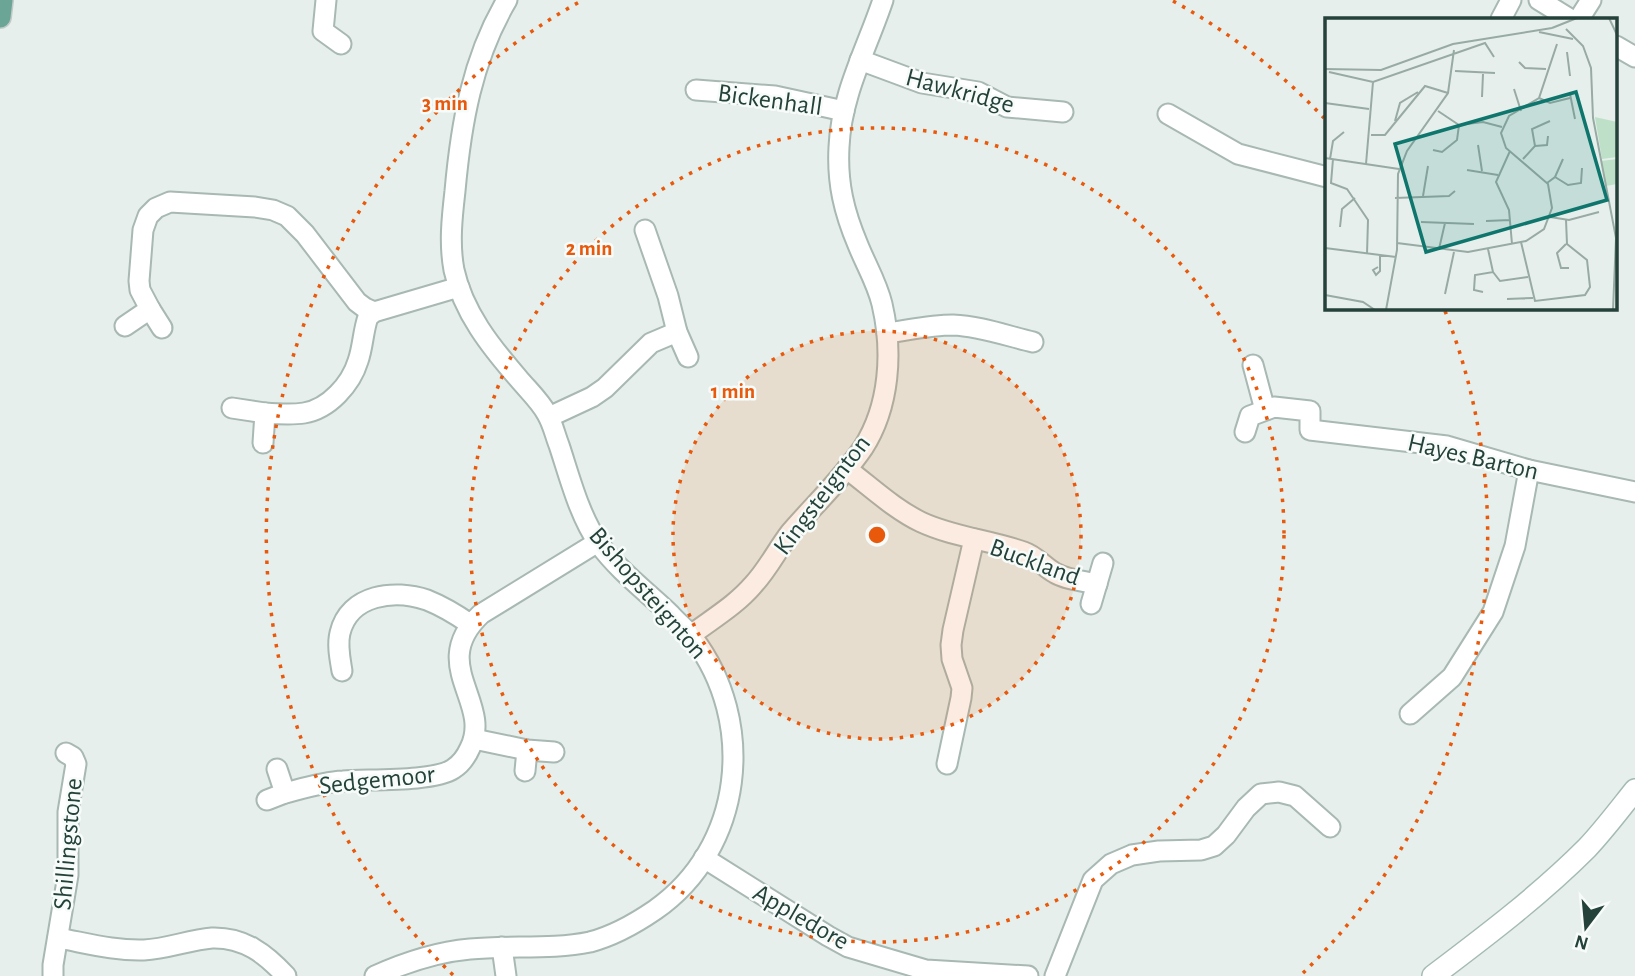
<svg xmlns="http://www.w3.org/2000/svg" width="1635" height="976" font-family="'Alegreya Sans',sans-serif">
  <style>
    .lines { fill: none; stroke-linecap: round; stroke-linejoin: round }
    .street-casing { stroke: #a8b8b2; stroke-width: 23 }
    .secondary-casing { stroke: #a4bbb3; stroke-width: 24 }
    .primary-casing { stroke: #c2cac8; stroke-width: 24 }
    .street { stroke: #fff; stroke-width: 19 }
    .secondary { stroke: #fff; stroke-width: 21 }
    .primary { stroke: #6aa596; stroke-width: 21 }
    .ring { fill: none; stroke: #e8590c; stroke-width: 3.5; stroke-dasharray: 3.5 7 }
    .labels { text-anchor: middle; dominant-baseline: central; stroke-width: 5; stroke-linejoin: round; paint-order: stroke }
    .street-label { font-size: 26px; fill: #24423a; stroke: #f7fbf9 }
    .inset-road { fill: none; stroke: #98aaa4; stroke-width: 2 }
    .view { fill: #0f766e; fill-opacity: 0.15; stroke: #0f766e; stroke-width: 3.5 }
    .inset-edge { fill: none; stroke: #24423a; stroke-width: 3.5 }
    .centre { fill: #e8590c; stroke: #f7fbf9; stroke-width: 3.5 }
    .ring-label { font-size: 21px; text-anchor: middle; font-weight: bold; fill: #e8590c; stroke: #f7fbf9; stroke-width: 5; stroke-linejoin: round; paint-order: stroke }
  </style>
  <rect width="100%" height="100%" fill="#e6efeb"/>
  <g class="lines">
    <g class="street-casing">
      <g id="street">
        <polyline points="326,0 323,31 341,44"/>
        <polyline points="1539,0 1570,19"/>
        <polyline points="1501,19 1511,0"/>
        <polyline points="1579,19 1591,0"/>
        <polyline points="1616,46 1635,57"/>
        <polyline points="860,60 922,83 978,92 1007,107 1063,112"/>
        <polyline points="696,90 775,96 844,111"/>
        <polyline points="1168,114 1238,154 1327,177"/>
        <polyline points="645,230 668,296 677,332 688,357"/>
        <polyline points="150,309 162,328"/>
        <polyline points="125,326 150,309 140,290 139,281 143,230 148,216 156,208 170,202 255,207 273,210 287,216 305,234 357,302 365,308 374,312"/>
        <path d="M 887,333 C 909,330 931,325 953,325 C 980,326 1007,336 1033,342"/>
        <polyline points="1253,365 1265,410"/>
        <polyline points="232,408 265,413"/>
        <polyline points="549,417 592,397 605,388 651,343 677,332"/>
        <polyline points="1245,432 1250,416 1274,407 1310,411 1310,430 1447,446 1529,470 1635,492"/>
        <path d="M 263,443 L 265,413 C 278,414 291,415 304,413 C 329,409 351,384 358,361 C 363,347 363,331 368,317 L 374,312 L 459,287"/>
        <path d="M 847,469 C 871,487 894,509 921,522 C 953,537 990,540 1024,552 C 1036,556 1044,567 1055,573 C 1067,580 1083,581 1097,584"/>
        <polyline points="1091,604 1103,563"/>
        <path d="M 691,635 C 712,619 736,605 753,585 C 768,569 777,550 790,533 C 814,505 842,479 863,448 C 890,406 893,351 882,304 C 877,283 866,265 858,245 C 844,212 837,183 839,147 C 841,95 867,48 883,0"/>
        <path d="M 342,671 C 340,659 337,645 340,633 C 349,594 395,589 427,600 C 442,606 457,615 470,624"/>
        <polyline points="1410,714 1452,677 1493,612 1515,546 1529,470"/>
        <polyline points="474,739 527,750 554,752"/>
        <polyline points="947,764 961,698 962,688 952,659 951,645 953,630 974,539"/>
        <polyline points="525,771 527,750"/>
        <path d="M 285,793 C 304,788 323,782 343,781 C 368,779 434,782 453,769 C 461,764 466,757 470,748 C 493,702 427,665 481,614 L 598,542"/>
        <polyline points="267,800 285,793 277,769"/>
        <polyline points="704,858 828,936 848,947 926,970 1028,976"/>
        <path d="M 58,938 C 86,943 115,951 144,950 C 167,949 189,940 212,938 C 244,937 266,954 286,976"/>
        <polyline points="502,947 506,976"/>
        <polyline points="53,976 53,965 68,875 68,812 76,764 73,757 66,753"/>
        <path d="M 375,976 C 406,962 436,952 470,949 C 510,945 551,950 590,942 C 613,936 636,923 655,910 C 744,848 757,722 693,638 C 686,629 677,622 670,614 C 646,591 619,571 599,544 C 579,515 570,478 559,445 C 555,435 553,424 547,414 C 540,401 528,390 518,378 C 491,347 463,312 454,270 C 449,244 452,217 455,191 C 461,124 472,59 507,0"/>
        <polyline points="1055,976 1093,880 1111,864 1132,855 1159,851 1201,850 1214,846 1226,835 1246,808 1261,794 1279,792 1295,796 1330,827"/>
      </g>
    </g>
    <g class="secondary-casing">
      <path id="secondary" d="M 1433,976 C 1486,936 1539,896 1587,848 C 1604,830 1619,810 1635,790"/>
    </g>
    <g class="primary-casing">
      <polyline id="primary" points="0,17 2,0"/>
    </g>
    <use href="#street" class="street"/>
    <use href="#secondary" class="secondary"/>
    <use href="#primary" class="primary"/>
  </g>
  <circle cx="877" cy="535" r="204" fill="#e8590c" fill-opacity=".12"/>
  <g class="ring">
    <circle cx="877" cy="535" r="204"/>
    <circle cx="877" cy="535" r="407"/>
    <path d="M453 975A611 611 0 0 1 581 1M1173 1A611 611 0 0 1 1324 118M1445 311A611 611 0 0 1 1301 975"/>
  </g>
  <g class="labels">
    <g class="street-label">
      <text transform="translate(960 91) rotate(15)">Hawkridge</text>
      <text transform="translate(770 100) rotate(8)">Bickenhall</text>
      <text transform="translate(1473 457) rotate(13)">Hayes Barton</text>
      <text transform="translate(822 495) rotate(-53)">Kingsteignton</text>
      <text transform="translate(1035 562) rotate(20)">Buckland</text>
      <text transform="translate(648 593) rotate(49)">Bishopsteignton</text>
      <text transform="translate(377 780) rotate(-6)">Sedgemoor</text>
      <text transform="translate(68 844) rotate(-85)">Shillingstone</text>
      <text transform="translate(801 917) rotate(30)">Appledore</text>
    </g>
  </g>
  <g transform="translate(1325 18)">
    <rect width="292" height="292" fill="#e6efeb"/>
    <path d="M 270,99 L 292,104 L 292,139 L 277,141 ZM 292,141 L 292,166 L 281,168 L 276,143 Z" fill="#bfe0c8"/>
    <path class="inset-road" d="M 284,0 L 293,19M 227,10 L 252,0M 241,11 L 258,28 L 266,50 L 268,100 L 291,220 L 288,292M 214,14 L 248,21M 242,34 L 245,58M 194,44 L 200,50 L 221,51M 0,51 L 56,52 L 128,26 L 227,10M 130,53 L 170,55M 4,54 L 48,64 L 160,25 L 169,39M 189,71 L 196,93M 245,76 L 250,101M 157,79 L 158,56M 214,80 L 225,85 L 245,80M 0,85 L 44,91M 113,93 L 134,107 L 158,104 L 177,109M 70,103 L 75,85 L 93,74M 46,117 L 60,117 L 100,68 L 123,75M 153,127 L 157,153M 210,128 L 222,127 L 223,118M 108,132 L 117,134 L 132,122 L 134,107M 185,133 L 171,164 L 184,192 L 187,226M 0,140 L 74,151M 5,141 L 8,123 L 19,114M 8,141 L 6,165 L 22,171 L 43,202 L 42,236M 198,141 L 210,128 L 207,111 L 225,103M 41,146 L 48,64M 142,152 L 173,157M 230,159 L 243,167 L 256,165 L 257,150M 222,165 L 230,159 L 238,141M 98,178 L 103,148M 70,180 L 124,178 L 130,173M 225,199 L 244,202 L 274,194M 161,203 L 185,202M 96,204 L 149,206M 15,209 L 17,191 L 30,180M 196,224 L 210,283 L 260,277 L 265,269 L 262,242 L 242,226 L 241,202M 72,225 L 143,234 L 201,223 L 219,211 L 227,190 L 223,166 L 181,130 L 176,115 L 184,98 L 214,80 L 232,26M 241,226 L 232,235 L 236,250 L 244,250M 0,230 L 71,239M 114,231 L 120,205M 163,231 L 168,254M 53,249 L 48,252 L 51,257 L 55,253 L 55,237M 158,274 L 149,272 L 150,257 L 168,254 L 175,263 L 203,259M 120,276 L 129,234M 0,277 L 38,284 L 50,292M 182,281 L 208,280M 61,292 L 72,232 L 73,156 L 82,133 L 123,75 L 129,32"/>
    <path class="view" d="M 251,74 L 282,182 L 101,234 L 70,126 Z"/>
    <rect width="292" height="292" class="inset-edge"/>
  </g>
  <circle cx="877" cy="535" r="10" class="centre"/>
  <g class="ring-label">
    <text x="445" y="110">3 min</text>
    <text x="589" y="255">2 min</text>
    <text x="733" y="398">1 min</text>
  </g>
  <g transform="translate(1586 927) rotate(196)" stroke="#f7fbf9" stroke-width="5" paint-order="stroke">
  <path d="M0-5L12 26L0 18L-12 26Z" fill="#24423a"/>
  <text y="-10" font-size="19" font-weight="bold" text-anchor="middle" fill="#24423a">N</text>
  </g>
</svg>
